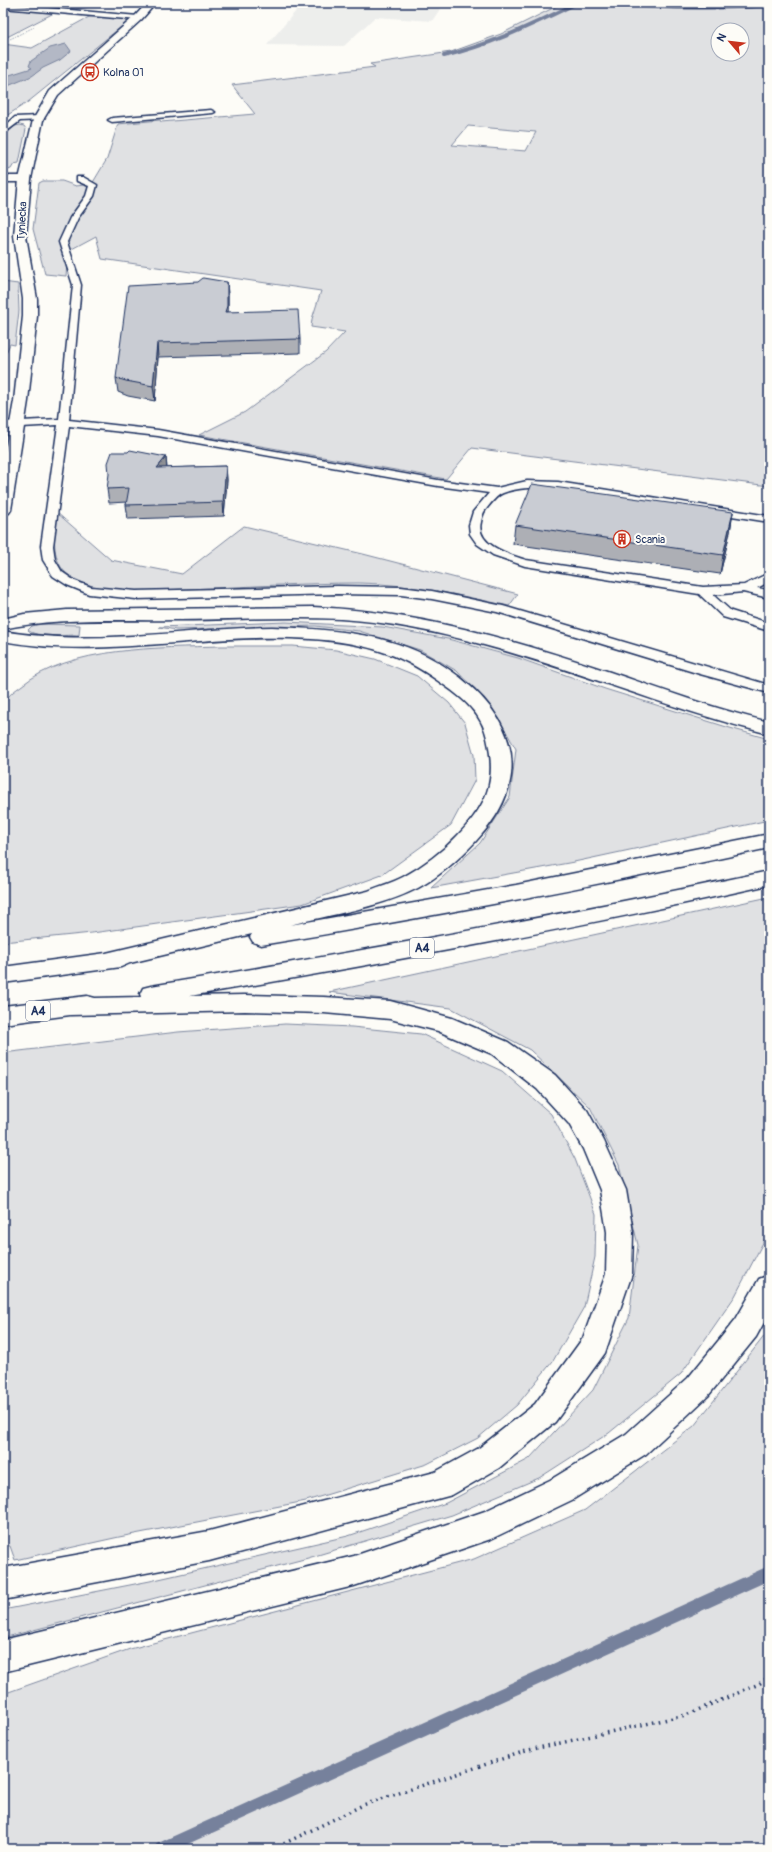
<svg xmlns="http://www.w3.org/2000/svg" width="772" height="1852" font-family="Pangolin,sans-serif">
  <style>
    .built { fill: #edeeec }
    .green { fill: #e0e1e3; stroke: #7e88a0; fill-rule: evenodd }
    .water { fill: #b3b8c5; stroke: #76819c }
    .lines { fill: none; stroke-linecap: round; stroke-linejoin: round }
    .stream-far1 { stroke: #76819c; stroke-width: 4 }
    .stream { stroke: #76819c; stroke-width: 13 }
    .lane-casing { stroke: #1b2f5e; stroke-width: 3 }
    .street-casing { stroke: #1b2f5e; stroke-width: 3 }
    .secondary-casing { stroke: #1b2f5e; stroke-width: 3 }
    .highway-casing { stroke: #1b2f5e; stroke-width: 3 }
    .path-far1 { stroke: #1b2f5e; stroke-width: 1; stroke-dasharray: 0.5 1.5; stroke-linecap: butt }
    .path { stroke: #1b2f5e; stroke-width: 3.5; stroke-dasharray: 1.5 4.5; stroke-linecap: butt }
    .lane { fill: #fdfcf7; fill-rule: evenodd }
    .street { fill: #fdfcf7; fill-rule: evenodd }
    .secondary { fill: #fdfcf7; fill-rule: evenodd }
    .highway { fill: #fdfcf7; fill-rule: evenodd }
    .wall { fill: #adafb5; stroke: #1b2f5e }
    .shaded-wall { fill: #8d8f94; stroke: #1b2f5e }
    .building { fill: #c9ccd3; stroke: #1b2f5e }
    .labels { text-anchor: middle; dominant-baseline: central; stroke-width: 4; stroke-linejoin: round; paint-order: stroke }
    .far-poi-label { font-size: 11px; fill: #1b2f5e; stroke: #fdfcf7; text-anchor: start }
    .far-street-label { font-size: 11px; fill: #1b2f5e; stroke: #fdfcf7 }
    .shield { fill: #fdfcf7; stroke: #5f6c8c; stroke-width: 1 }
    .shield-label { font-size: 12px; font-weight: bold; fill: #1b2f5e }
  </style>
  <rect width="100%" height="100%" fill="#fdfcf7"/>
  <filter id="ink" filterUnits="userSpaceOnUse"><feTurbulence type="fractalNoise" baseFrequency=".025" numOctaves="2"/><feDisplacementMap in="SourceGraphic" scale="8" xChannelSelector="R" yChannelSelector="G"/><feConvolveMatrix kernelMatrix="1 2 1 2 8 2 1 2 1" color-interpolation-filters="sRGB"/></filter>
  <g filter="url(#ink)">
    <polygon class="built" points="286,3 444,3 432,21 375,17 344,46 267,45 301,5"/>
    <g class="green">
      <path d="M 38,3 L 95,3 C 82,14 53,6 38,3 Z"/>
      <path d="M 563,3 L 769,3 L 769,486 L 472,448 L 446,479 L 199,435 L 245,412 L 326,352 L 345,332 L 311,327 L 312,319 L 321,291 L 102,259 L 96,236 L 68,251 L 66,276 L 45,274 L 33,229 L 39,183 L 43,181 L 62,181 L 76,186 L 92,184 L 107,159 L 118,124 L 160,120 L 161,122 L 255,114 L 232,85 L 375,67 L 370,64 L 451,52 L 501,34 ZM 718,30 L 742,30 L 742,54 L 718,54 ZM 468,126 L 536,132 L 526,151 L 452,145 Z"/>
      <polygon points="3,8 54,13 3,39"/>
      <polygon points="97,16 125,19 127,22 28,102 3,118 3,44 32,48 89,17"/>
      <polygon points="20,125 24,126 26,129 19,163 14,164 11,169 3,172 3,137 15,126"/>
      <polygon points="3,282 18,284 19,311 15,345 10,344 3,359"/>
      <path d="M 56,512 L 111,560 L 182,574 L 244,526 L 363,554 L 518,594 L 509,606 C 459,595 410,584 359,583 C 302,583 244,587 187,589 C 162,590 136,592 111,589 C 96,588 78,583 66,573 C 50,558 55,532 56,512 Z"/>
      <polygon points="286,622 383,627 448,639 518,658 605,689 730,728 769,739 769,820 574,862 431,888 480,843 510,797 516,749 496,714 457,671 420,650 359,631 315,626 176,630 159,627"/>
      <path d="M 41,624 L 80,625 L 79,635 C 68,635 35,638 28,630 L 32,626 Z"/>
      <path d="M 221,646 L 293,646 L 336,650 L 375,659 L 417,676 L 449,703 L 465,723 L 474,755 L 475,780 L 451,825 L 382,875 L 302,904 L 92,933 L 3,942 L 3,713 C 4,708 5,700 9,696 C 12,692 17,689 21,686 C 70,646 159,648 221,646 Z"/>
      <polygon points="769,897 769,1231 735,1296 681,1374 609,1433 539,1478 452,1515 308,1558 3,1638 3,1610 150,1581 348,1536 446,1503 529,1459 593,1390 629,1318 638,1245 619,1165 590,1107 530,1050 451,1008 329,992"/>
      <polygon points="285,1024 352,1027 421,1034 502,1071 551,1114 575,1159 596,1214 595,1257 584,1307 553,1361 517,1405 478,1438 427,1464 306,1501 119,1537 15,1560 10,1546 3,1545 3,1053 178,1032"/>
      <polygon points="769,1330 769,1849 3,1849 3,1694 130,1649 474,1559 585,1510 694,1426"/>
    </g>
    <polygon class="water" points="66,44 71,51 60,60 43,68 32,76 3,88 3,77 32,68 29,66 31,61 50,48"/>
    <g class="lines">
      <g class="stream-far1">
        <path d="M 599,3 C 656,8 712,10 769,5"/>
        <path d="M 444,56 C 494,44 531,25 577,3"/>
      </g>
      <polyline class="stream" points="161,1849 769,1573"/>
      <g class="lane-casing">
        <g id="lane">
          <polygon points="3,4 138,16 141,18 138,20 3,8"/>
          <polygon points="211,110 215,112 213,113 112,122 108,120 112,118"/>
          <polygon points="40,116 44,118 43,120 20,121 3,134 3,128 15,117"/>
          <path d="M 77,177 L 83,177 L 97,185 L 94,196 L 78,218 L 67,242 L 81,285 L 69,420 L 158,430 L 438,480 L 497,488 L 527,481 L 558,482 L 769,516 L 769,522 L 558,488 C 539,488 521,486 503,493 C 497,495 491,503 487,508 C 483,512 482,517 481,522 C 475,545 510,555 526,560 L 703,587 L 744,585 L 769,573 L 769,582 L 757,588 L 769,590 L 769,598 L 743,592 L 713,595 L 731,611 L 769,623 L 769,631 L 723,617 L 699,594 L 525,566 L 493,555 L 477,544 L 470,534 L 469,525 L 473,512 L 489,493 L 438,486 L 158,436 L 69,426 L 53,546 L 55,560 L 62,572 L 75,581 L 91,587 L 136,591 L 337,586 L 401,587 L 432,591 L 503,606 L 769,685 L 769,693 L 700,674 L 497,612 L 432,599 L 401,595 L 337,594 L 136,599 L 89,594 L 67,585 L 53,576 L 43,560 L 41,546 L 58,425 L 3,428 L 3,422 L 59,419 L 73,285 L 59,242 L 70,218 L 86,196 L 89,186 L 77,181 Z"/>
        </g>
      </g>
      <g class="street-casing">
        <polygon id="street" points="3,176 25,176 31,179 25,182 3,182"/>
      </g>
      <g class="secondary-casing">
        <polygon id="secondary" points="147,3 156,3 141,20 58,95 43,120 31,179 26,236 37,299 37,316 28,401 11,510 9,513 3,515 3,463 14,401 23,316 23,299 14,236 19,179 33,120 50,91 135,16"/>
      </g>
      <g class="highway-casing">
        <g id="highway">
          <path d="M 313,607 C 416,611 514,640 610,672 C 663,690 715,709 769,722 L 769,734 C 672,710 580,671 484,645 C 437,632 389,622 341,619 C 286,616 230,620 175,620 C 117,621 60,617 3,629 L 3,619 L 24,614 L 67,610 Z"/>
          <path d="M 272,627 C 326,629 387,632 436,661 C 509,705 542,771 476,841 C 459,859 440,876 418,888 C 379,908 332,914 290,925 L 516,885 L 769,834 L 769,848 C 600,885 431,917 261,945 L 253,942 L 250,937 L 252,934 L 130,963 L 121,967 L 3,983 L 3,967 L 106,953 L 368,891 C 379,886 392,883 403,877 C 423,866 442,852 458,835 C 488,804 497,780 487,738 C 482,714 463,698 444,685 C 426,672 407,660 386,653 C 356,642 323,639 291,638 C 195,635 99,659 3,641 L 3,631 C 90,647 183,629 272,627 Z"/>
          <path d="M 769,871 L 769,885 C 577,928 384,963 190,996 L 245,995 L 324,997 L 390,1001 L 452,1018 L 508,1042 L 555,1075 L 587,1110 L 604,1141 L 626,1190 L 633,1232 L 632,1274 L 605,1353 L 555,1422 L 499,1468 L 452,1495 L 209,1561 L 3,1600 L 3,1568 L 209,1531 L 435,1472 L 479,1448 L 535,1404 L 583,1338 L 606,1274 L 607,1232 L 600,1190 L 583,1149 L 569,1124 L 537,1089 L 492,1054 L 438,1031 L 390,1019 L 324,1013 L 245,1011 L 70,1015 L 3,1024 L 3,1006 L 87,996 L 95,998 L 141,997 L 140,994 L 143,988 L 151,986 C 358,952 564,915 769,871 Z"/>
          <polygon points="769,1275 769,1313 756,1337 708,1396 646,1454 572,1500 491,1539 354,1586 3,1672 3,1640 354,1556 485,1511 550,1480 626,1434 688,1378 736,1319 759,1279"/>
        </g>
      </g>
      <polyline class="path-far1" points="10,39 34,27"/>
      <polyline class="path" points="273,1849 363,1805 529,1750 686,1715 759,1684 769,1677"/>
      <use href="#lane" class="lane"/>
      <use href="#street" class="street"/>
      <use href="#secondary" class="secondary"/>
      <use href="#highway" class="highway"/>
    </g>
    <g class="wall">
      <polygon points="227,282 228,296 228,312 300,339 300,353 158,357 155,401 128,396 118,392 116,378"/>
      <polygon points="166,457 167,468 226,466 227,480 224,516 128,519 126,505 127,502 109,503 107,489"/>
      <polygon points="733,512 730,532 720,574 513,544 515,525"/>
    </g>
    <g class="shaded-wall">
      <polygon points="227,282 228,296 228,320 225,312"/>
      <polygon points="157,343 158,357 155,401 153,386"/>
      <polygon points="166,457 167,471 157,468"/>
      <polygon points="226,466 227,480 224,516 223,502"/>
      <polygon points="733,512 730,532 720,574 723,555"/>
    </g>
    <g class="building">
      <polygon points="203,278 227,282 227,306 225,312 298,310 300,339 157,343 153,386 126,381 116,378 128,286 198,282"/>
      <polygon points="130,450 166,457 157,468 226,466 223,502 126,505 129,488 107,489 109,474 108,463 112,452 128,452"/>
      <polygon points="532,484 733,512 723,555 515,525"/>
    </g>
  </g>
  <defs>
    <g id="bus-ring" transform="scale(0.9)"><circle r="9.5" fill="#fdfcf7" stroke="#c8321e" stroke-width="1.5"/><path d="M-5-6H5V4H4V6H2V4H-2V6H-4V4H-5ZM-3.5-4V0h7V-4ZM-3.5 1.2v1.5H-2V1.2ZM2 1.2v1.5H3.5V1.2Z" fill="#c8321e"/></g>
    <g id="building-ring" transform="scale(0.9)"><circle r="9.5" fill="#fdfcf7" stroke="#c8321e" stroke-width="1.5"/><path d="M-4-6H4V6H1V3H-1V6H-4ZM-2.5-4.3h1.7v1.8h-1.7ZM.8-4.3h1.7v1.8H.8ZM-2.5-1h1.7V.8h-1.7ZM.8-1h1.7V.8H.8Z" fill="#c8321e"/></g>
  </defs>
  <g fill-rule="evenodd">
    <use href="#bus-ring" x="90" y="72"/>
    <use href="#building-ring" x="622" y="539"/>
  </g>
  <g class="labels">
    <g class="far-poi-label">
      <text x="103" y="72">Kolna 01</text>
      <text x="635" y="539">Scania</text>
    </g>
    <g class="far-street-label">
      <text transform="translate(22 221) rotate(-87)">Tyniecka</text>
    </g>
    <g class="shield">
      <rect x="410" y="938" width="24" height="20" rx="3"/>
      <rect x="26" y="1001" width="24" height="20" rx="3"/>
    </g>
    <g class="shield-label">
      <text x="422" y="948">A4</text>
      <text x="38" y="1011">A4</text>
    </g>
  </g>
  <rect width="772" height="1852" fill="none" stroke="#fdfcf7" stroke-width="16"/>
  <rect x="8" y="8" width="756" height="1836" fill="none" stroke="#1b2f5e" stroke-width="1.5" filter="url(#ink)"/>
  <g transform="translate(730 42) rotate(298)"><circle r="19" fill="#fdfcf7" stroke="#a3aaba"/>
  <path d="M0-3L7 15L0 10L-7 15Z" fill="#c8321e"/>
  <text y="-6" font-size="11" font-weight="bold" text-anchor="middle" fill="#1b2f5e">N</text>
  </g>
</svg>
